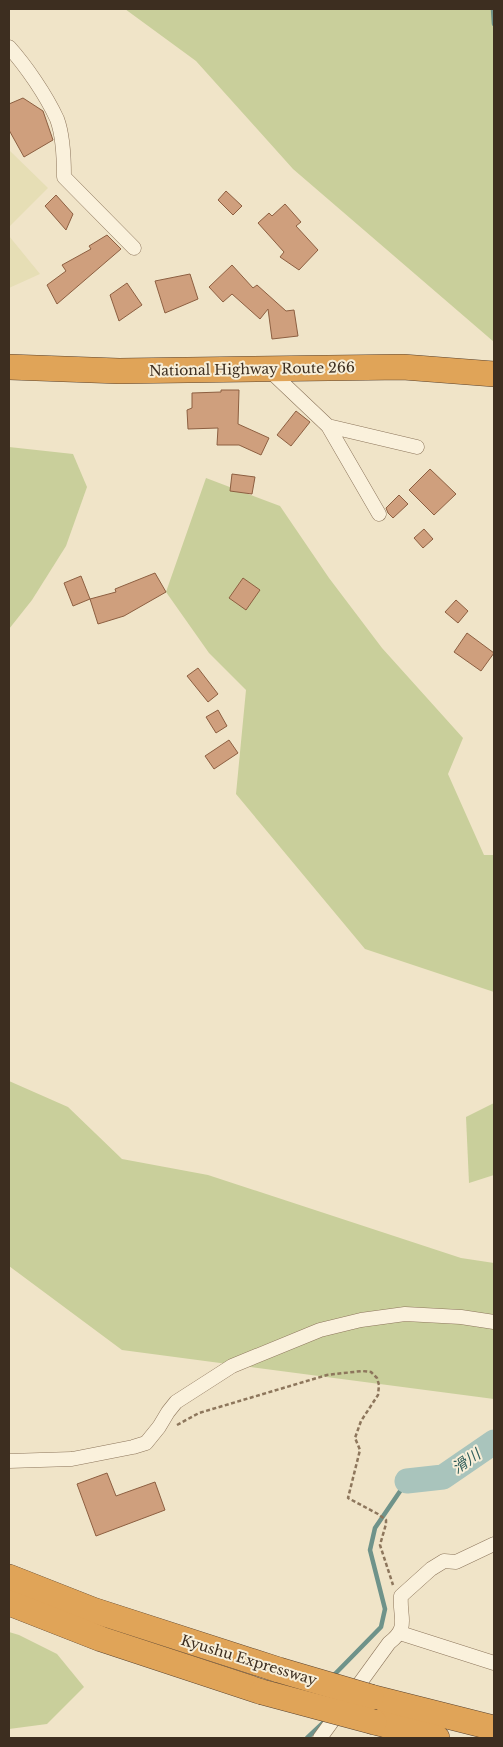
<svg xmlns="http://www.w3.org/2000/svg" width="503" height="1747" font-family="'Libre Baskerville','Noto Sans JP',serif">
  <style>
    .farmland { fill: #e6deb5 }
    .green { fill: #c9cf9b }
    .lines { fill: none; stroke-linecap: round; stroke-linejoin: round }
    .stream { stroke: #6f938a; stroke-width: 4.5 }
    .river { stroke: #a9c4bc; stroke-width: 25 }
    .building { fill: #cf9f7d; stroke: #8d5f41 }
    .street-casing { stroke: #8d765c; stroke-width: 15 }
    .highway-casing { stroke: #5b4430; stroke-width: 26 }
    .path { stroke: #8d765c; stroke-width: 2.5; stroke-dasharray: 4 2.5; stroke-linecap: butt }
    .street { stroke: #faf1dc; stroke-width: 14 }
    .highway { stroke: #e0a458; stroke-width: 25 }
    .highway-bridge-casing { stroke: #5b4430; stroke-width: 26; stroke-linecap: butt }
    .highway-bridge { stroke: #e0a458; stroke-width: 25 }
    .labels { text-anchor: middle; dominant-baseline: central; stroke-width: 4; stroke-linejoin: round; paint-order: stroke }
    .street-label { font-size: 14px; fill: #3d2e20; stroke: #f7eed8 }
    .water-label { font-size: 15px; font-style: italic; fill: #2f5d5a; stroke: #f7eed8 }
  </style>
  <rect width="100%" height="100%" fill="#f0e4c8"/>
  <g class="farmland">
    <polygon points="9,150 48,188 9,227"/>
    <polygon points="9,236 40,274 9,288"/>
  </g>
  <g class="green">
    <polygon points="125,9 494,9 494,342 293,169 196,61"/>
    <polygon points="9,447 73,454 87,487 66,546 32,600 9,629"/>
    <polygon points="206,478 280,506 329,578 382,648 463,738 448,774 484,855 494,855 494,992 365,949 236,794 246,690 209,653 166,592"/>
    <polygon points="9,1081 68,1107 122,1159 208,1175 461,1258 494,1263 494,1399 122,1350 9,1266"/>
    <polygon points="494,1103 494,1175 469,1183 466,1117"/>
    <polygon points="9,1632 19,1635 57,1654 84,1687 47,1724 9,1729"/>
  </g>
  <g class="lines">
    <g class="stream">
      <polyline points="493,9 494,24"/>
      <polyline points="333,1676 381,1627 385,1609 370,1550 375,1528 407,1481"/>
      <polyline points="307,1738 324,1722"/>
    </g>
    <polyline class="river" points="407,1481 443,1477 494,1442"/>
  </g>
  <g class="building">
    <polygon points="23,98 43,111 53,140 24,157 9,130 9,104"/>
    <polygon points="226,191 242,206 233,215 218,200"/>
    <polygon points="56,195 73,214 66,230 45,206"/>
    <polygon points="285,204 301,222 296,226 318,250 299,270 280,257 284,252 258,223 269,213 272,216"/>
    <polygon points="107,235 121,249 57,304 47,285 66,271 62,265 91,249 89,246"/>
    <polygon points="232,265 253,288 257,285 286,311 294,310 298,336 272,339 268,309 260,319 232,294 223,302 209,287"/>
    <polygon points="190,274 198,299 165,313 155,281"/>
    <polygon points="127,283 142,305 119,321 110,295"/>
    <polygon points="221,390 239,390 238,424 269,438 261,455 239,445 217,445 218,428 188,429 187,410 192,408 192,393 221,392"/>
    <polygon points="296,411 310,422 291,446 277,435"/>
    <polygon points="430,469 456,494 434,515 409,490"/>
    <polygon points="232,474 255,477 252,494 230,491"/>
    <polygon points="399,495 408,504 393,518 388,513 386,508"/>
    <polygon points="424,529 433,539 423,548 414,538"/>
    <polygon points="155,573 166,592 124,616 98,624 90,599 116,592 115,589"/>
    <polygon points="81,576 90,599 73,606 64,583"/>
    <polygon points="243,578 260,590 246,610 229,598"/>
    <polygon points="456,600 468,611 458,623 445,612"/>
    <polygon points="467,633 494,653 481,671 454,652"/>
    <polygon points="198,668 218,694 208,702 187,676"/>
    <polygon points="218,710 227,726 216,733 206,717"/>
    <polygon points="229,740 238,753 214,769 205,756"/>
    <polygon points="107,1473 116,1496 155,1482 165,1510 96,1536 77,1484"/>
  </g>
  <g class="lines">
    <g class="street-casing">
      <g id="street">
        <path d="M 9,47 C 26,66 46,95 57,119 C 63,135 64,160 64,177 L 134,248"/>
        <polyline points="269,370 328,426 417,447 328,426 379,514"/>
        <polyline points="9,1461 72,1459 133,1447 146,1443 159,1427 168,1412 176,1402 232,1366 320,1330 361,1320 405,1314 461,1317 494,1322"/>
        <polyline points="400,1633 494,1663"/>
        <path d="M 320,1738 L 389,1643 C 410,1627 399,1618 401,1596 L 431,1569 L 444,1561 L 456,1562 L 494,1544"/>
      </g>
    </g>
    <g class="highway-casing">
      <g id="highway">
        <polyline points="9,367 119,371 403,367 494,374"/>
        <polyline points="9,1577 93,1610 279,1670"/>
        <polyline points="9,1603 101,1639 262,1692"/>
        <polyline points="371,1697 494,1728"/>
        <polyline points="374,1722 437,1738"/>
      </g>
    </g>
    <polyline class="path" points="177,1425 199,1413 327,1375 362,1371 371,1372 377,1378 379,1385 378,1395 361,1421 355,1438 360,1450 348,1498 378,1514 386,1520 386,1524 380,1545 393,1585"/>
    <use href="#street" class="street"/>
    <use href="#highway" class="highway"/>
    <g class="highway-bridge-casing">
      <g id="highway-bridge">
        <polyline points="279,1670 371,1697"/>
        <polyline points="262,1692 374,1722"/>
      </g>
    </g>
    <use href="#highway-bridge" class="highway-bridge"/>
  </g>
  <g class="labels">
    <g class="street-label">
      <text transform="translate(252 369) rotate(-1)">National Highway Route 266</text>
      <text transform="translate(249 1660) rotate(17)">Kyushu Expressway</text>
    </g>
    <g class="water-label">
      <text transform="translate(466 1461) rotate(-35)">滑川</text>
    </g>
  </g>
  <rect width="503" height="1747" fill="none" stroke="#3d2e20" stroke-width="20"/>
</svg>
